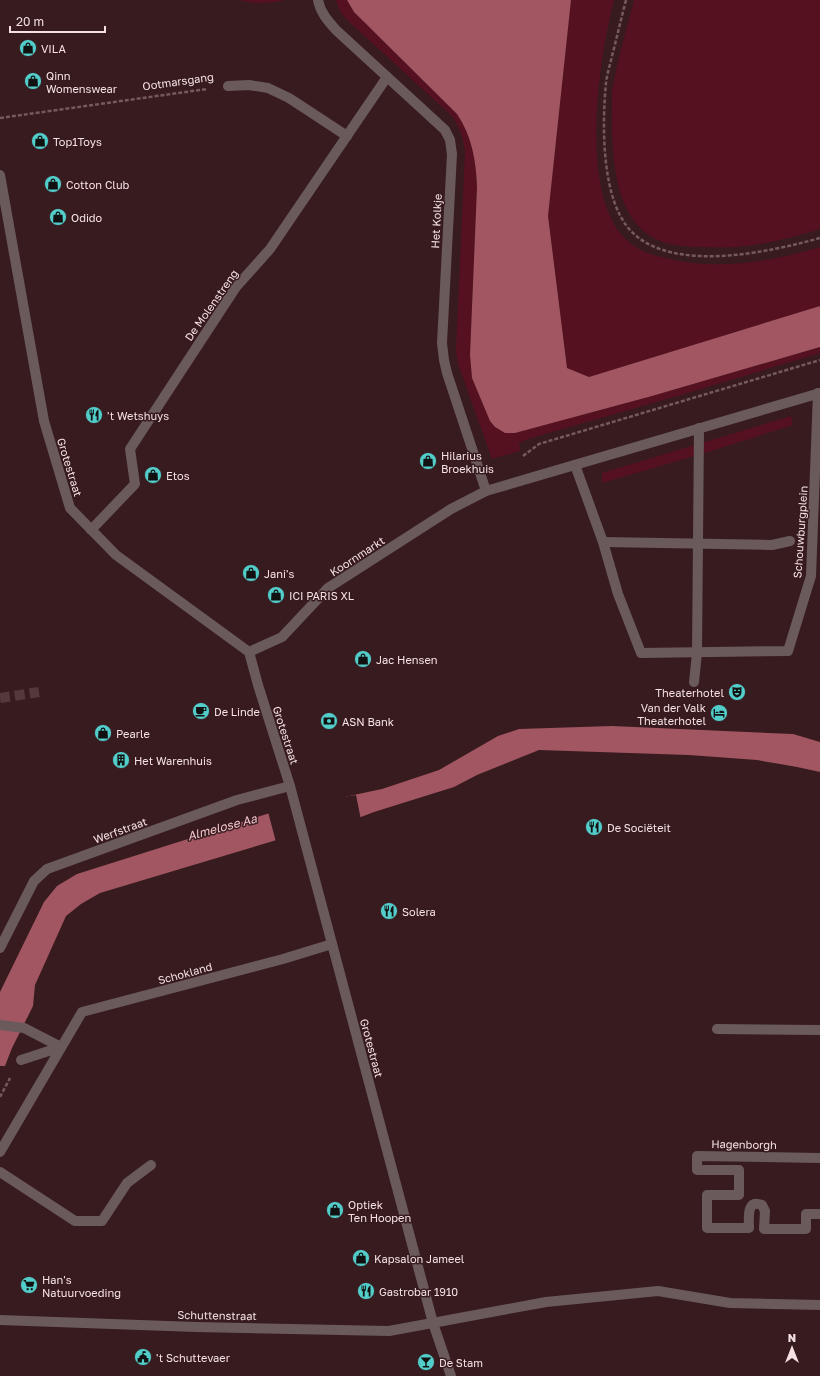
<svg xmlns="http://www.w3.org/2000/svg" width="820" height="1376" font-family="'Golos Text',sans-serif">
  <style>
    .green { fill: #561121 }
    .water { fill: #a25661 }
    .pier { fill: #371b1f }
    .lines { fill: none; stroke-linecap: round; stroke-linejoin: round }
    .minor-tunnel { stroke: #54393c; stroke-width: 10; stroke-dasharray: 10 5; stroke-linecap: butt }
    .path { stroke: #735a5d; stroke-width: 2.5; stroke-dasharray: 4 2; stroke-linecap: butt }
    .minor { stroke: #6a5a5c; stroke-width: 10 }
    .labels { text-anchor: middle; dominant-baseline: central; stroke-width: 3; stroke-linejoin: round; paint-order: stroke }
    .poi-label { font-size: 11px; fill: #f5e1e3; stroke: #371b1f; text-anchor: start }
    .street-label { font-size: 11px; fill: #f5e1e3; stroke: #371b1f }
    .water-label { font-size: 12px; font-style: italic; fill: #f3c5c9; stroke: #371b1f }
  </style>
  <rect width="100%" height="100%" fill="#371b1f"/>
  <g class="green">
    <path d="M 240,0 L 286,0 C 271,3 255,5 240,0 Z"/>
    <path d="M 336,0 L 347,0 L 354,12 L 457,114 C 472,136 476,161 477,187 L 470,355 L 472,378 L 490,421 L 495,427 L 505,433 L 515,433 L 652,396 L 820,347 L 820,353 L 691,392 L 528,439 L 519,443 L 520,451 L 492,459 L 458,364 L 456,350 L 465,153 C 464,139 460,129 453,117 L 346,19 L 339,9 Z"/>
    <path d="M 571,0 L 614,0 C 599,58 577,199 629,242 C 639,251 652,255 665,258 C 716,271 770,262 820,247 L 820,306 L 589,377 L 567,368 L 548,216 Z"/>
    <path d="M 634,0 L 820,0 L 820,229 C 794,237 764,245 737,247 C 723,248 708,247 694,247 C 679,246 663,244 650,236 C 614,213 612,155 612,116 C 612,106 611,95 613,86 C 618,57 627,28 634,0 Z"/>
    <polygon points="791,416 793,425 708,452 602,483 602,473"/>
  </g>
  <g class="water">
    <path d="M 347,0 L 571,0 L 548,216 L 567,368 L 589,377 L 820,306 L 820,347 L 652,396 L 515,433 L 505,433 L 495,427 L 490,421 L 472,378 L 470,355 L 477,187 C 476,161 472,136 457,114 L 354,12 Z"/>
    <polygon points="612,726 793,734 820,742 820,772 797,767 757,760 689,755 539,750 477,775 454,787 374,812 361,817 318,830 280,839 100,893 81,904 66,916 35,985 33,1006 12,1048 5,1066 0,1066 0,992 44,902 57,886 77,874 273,812 382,789 439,770 498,736 519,729"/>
  </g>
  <polygon class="pier" points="356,795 361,820 319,832 276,842 268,812 308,802"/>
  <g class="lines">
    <polyline class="minor-tunnel" points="0,698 39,692"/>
    <g class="path">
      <path d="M 626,0 C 621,19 617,37 612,56 C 610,65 607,74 606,83 C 602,124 601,200 631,231 C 672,274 770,252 820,238"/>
      <polyline points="0,118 207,89"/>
      <polyline points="523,456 539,444 820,360"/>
      <polyline points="0,1097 10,1078"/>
    </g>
    <g class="minor">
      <path d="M 318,0 C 320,12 328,21 336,30 L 445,130 L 450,140 L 452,154 L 442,343 L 444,360 L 447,373 L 486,491"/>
      <polyline points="228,86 249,85 268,88 289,98 347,136"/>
      <polyline points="0,175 44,421 70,508 116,555 249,652 258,685 290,786 433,1323 451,1376"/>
      <polyline points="575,465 603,542 618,594 641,653 788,651 811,576 818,393"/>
      <polyline points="91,530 135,484 130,449 236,287 270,249 387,77"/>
      <polyline points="603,542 772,545 790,541"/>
      <polyline points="249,652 282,637 328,588 451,509 486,491 820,393"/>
      <polyline points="694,682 697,653 699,428"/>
      <polyline points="0,948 34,881 47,869 237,800 290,786"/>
      <polyline points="0,1025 24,1028 61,1047"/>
      <polyline points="717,1029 820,1030"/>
      <polyline points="21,1060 61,1047"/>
      <polyline points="0,1152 82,1012 283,959 332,944"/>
      <path d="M 820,1158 L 697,1156 L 697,1170 L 739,1170 L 739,1195 L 707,1195 L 707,1228 L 749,1228 C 749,1218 746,1199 762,1205 L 765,1211 L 764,1229 L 806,1229 L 806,1214 L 820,1214"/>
      <polyline points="0,1172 75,1221 102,1221 127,1183 151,1165"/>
      <polyline points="0,1320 196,1327 389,1331 546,1302 658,1291 730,1303 820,1305"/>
    </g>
  </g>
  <defs>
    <g id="shop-disc" transform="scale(0.9)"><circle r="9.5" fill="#53cdc9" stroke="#371b1f"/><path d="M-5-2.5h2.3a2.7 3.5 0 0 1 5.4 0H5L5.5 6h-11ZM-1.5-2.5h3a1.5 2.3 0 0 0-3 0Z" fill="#111"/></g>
    <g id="restaurant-disc" transform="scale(0.9)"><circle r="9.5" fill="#53cdc9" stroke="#371b1f"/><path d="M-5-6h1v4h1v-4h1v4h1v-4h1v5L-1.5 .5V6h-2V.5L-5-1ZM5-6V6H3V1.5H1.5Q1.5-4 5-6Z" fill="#111"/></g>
    <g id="theatre-disc" transform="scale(0.9)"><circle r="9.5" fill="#53cdc9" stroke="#371b1f"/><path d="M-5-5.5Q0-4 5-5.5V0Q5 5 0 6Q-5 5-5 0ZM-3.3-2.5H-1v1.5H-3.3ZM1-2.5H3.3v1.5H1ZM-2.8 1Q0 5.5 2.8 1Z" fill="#111"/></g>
    <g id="cafe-disc" transform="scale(0.9)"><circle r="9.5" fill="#53cdc9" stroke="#371b1f"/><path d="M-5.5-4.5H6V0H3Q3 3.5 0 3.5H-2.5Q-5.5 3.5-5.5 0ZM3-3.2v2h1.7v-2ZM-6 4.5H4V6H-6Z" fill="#111"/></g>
    <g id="hotel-disc" transform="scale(0.9)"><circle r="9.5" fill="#53cdc9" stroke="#371b1f"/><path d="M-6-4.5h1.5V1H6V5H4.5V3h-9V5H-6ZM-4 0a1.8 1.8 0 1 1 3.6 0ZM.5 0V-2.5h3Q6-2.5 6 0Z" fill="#111"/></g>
    <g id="bank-disc" transform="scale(0.9)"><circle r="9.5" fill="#53cdc9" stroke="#371b1f"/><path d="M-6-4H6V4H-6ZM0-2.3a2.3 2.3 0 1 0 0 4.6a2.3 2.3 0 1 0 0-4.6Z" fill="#111"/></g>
    <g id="building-disc" transform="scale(0.9)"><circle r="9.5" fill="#53cdc9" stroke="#371b1f"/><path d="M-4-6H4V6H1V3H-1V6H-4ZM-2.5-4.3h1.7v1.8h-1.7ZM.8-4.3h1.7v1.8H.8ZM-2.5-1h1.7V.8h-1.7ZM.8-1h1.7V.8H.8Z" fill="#111"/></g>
    <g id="supermarket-disc" transform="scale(0.9)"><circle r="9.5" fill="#53cdc9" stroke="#371b1f"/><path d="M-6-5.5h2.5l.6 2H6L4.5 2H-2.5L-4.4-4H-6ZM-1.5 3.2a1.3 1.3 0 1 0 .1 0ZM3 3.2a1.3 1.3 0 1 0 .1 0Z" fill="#111"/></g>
    <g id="civic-disc" transform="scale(0.9)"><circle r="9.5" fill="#53cdc9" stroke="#371b1f"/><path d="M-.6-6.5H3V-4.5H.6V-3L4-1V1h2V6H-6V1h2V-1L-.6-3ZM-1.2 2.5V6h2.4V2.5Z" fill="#111"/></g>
    <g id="bar-disc" transform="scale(0.9)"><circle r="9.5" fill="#53cdc9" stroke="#371b1f"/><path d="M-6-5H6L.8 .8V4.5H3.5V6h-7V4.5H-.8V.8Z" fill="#111"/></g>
  </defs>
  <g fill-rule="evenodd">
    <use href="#shop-disc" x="28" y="48"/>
    <use href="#shop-disc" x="33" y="81"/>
    <use href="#shop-disc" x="40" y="141"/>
    <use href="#shop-disc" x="53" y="184"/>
    <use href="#shop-disc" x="58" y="217"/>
    <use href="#restaurant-disc" x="94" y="415"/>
    <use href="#shop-disc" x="428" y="461"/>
    <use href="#shop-disc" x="153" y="475"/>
    <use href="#shop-disc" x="251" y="573"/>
    <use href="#shop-disc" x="276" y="595"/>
    <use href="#shop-disc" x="363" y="659"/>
    <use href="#theatre-disc" x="737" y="692"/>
    <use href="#cafe-disc" x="201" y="711"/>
    <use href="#hotel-disc" x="719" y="713"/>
    <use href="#bank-disc" x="329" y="721"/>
    <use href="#shop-disc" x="103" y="733"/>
    <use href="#building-disc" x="121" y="760"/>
    <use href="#restaurant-disc" x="594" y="827"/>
    <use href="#restaurant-disc" x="389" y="911"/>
    <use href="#shop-disc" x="335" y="1210"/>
    <use href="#shop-disc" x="361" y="1258"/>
    <use href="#supermarket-disc" x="29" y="1285"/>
    <use href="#restaurant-disc" x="366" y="1291"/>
    <use href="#civic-disc" x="143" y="1357"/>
    <use href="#bar-disc" x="426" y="1362"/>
  </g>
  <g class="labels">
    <g class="poi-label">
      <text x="41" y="48">VILA</text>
      <text x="46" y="75">Qinn<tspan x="46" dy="13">Womenswear</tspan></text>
      <text x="53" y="141">Top1Toys</text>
      <text x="66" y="184">Cotton Club</text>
      <text x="71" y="217">Odido</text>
      <text x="107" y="415">'t Wetshuys</text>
      <text x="441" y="455">Hilarius<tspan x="441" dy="13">Broekhuis</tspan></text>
      <text x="166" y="475">Etos</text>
      <text x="264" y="573">Jani's</text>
      <text x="289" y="595">ICI PARIS XL</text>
      <text x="376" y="659">Jac Hensen</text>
      <text x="724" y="692" text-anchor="end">Theaterhotel</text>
      <text x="706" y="707" text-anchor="end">Van der Valk<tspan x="706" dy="13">Theaterhotel</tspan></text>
      <text x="214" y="711">De Linde</text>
      <text x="342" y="721">ASN Bank</text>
      <text x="116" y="733">Pearle</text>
      <text x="134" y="760">Het Warenhuis</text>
      <text x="607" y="827">De Sociëteit</text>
      <text x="402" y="911">Solera</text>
      <text x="348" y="1204">Optiek<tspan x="348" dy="13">Ten Hoopen</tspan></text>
      <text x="374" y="1258">Kapsalon Jameel</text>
      <text x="42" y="1279">Han's<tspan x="42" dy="13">Natuurvoeding</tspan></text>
      <text x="379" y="1291">Gastrobar 1910</text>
      <text x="156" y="1357">'t Schuttevaer</text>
      <text x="439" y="1362">De Stam</text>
    </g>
    <g class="street-label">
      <text transform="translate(178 81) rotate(-8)">Ootmarsgang</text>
      <text transform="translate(436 221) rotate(-87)">Het Kolkje</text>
      <text transform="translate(211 305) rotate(-55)">De Molenstreng</text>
      <text transform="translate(70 467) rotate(73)">Grotestraat</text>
      <text transform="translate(800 532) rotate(-86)">Schouwburgplein</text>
      <text transform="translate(357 556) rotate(-33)">Koornmarkt</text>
      <text transform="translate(286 735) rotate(72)">Grotestraat</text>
      <text transform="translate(120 830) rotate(-20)">Werfstraat</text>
      <text transform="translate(185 973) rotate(-15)">Schokland</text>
      <text transform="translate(372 1048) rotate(75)">Grotestraat</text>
      <text transform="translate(744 1144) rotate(1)">Hagenborgh</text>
      <text transform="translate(217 1315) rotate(1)">Schuttenstraat</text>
    </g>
    <g class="water-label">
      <text transform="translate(222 827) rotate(-15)">Almelose Aa</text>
    </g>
  </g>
  <g transform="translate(792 1348)" stroke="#371b1f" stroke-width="3" paint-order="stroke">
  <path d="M0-3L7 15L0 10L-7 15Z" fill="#f5e1e3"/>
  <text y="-6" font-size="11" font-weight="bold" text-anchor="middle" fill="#f5e1e3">N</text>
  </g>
  <path d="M10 26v6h95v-6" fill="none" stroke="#f5e1e3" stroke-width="2"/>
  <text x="16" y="26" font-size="12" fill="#f5e1e3" stroke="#371b1f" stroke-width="3" paint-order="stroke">20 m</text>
</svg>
